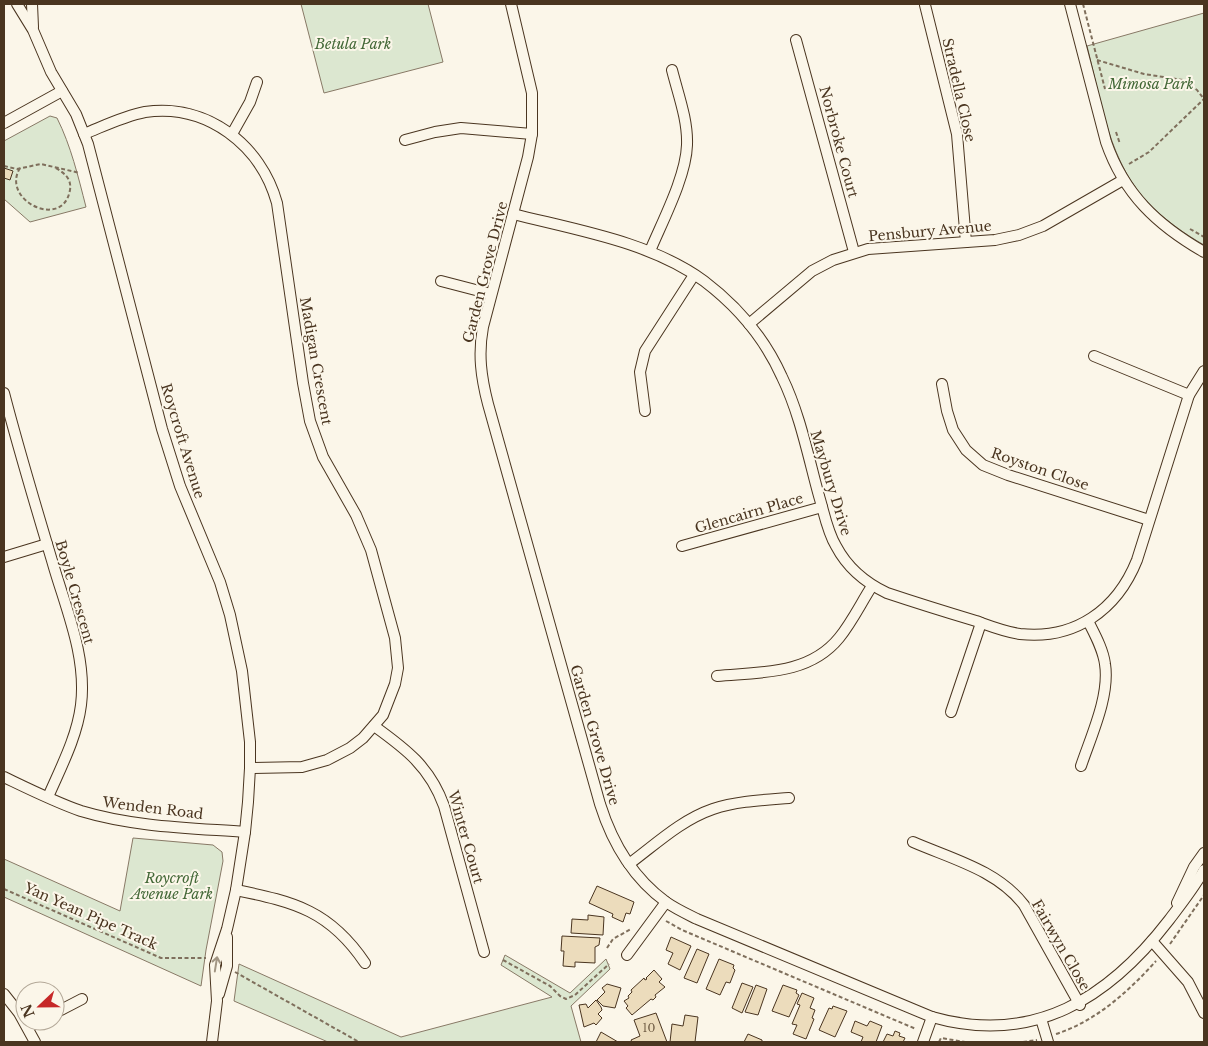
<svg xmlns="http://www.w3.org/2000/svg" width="1208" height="1046" font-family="'Libre Baskerville',serif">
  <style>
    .green { fill: #dce7d0; stroke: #887966 }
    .building { fill: #ecdcbc; stroke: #4a3520 }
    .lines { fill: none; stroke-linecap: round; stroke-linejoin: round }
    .minor-casing { stroke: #4a3520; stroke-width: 12 }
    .path { stroke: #7f6f5c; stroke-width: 2; stroke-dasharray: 4 2.5; stroke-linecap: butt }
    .minor { stroke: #fbf6e9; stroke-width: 10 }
    .oneway { stroke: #a29684 }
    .labels { text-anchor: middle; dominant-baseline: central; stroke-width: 4; stroke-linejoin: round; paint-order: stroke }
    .number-label { font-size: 11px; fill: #725f47 }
    .park-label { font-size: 14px; font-style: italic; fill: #436837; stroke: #fbf6e9 }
    .street-label { font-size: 14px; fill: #4a3520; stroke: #fbf6e9 }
  </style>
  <rect width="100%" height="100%" fill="#fbf6e9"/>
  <g class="green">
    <polygon points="301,4 428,4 443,62 324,93"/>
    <path d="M 1204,13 L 1204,245 C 1185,234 1168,222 1152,207 C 1109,165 1101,101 1087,46 Z"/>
    <path d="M 50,116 L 57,118 C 71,146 78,176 86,207 L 30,222 L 4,199 L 4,141 Z"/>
    <polygon points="133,838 213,845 222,852 223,861 206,950 201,986 4,897 4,859 120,911"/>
    <polygon points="505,955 570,993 606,959 610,969 571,1006 581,1042 328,1042 234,1001 239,964 401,1037 552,997 501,965"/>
  </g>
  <g class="building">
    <polygon points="4,168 13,171 10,180 4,178"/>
    <polygon points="597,886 634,902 630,914 626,913 623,922 612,917 613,914 589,903"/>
    <polygon points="588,915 604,917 603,935 571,933 572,919 588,920"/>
    <polygon points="562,936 600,938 599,945 595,947 595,963 575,962 575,967 563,966 564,951 561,951"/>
    <polygon points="671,937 691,946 680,970 668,964 673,953 666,950"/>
    <polygon points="697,949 709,954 697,983 684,978"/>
    <polygon points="719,959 734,965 733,968 735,970 730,983 726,982 720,995 706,989"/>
    <polygon points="654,970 662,979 659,982 665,987 655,995 656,997 653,1000 651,999 632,1015 626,1008 628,1006 624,1001 629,998 628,996 632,992 631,990 644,978 645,980 647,979 646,978"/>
    <polygon points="742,983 753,987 742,1013 732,1008"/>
    <polygon points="607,984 621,988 615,1008 603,1006 597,1000 605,992 602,988"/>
    <polygon points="756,985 767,989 758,1015 745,1012"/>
    <polygon points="783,985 797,990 796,993 799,995 789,1017 772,1011"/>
    <polygon points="802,993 814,998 810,1008 815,1010 812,1018 814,1019 806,1039 793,1034 797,1025 792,1024 800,1005 797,1004"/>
    <polygon points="596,1000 601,1007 602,1010 598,1014 602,1018 596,1025 594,1023 584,1027 579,1005 586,1004 588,1008"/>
    <polygon points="833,1006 847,1011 835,1037 819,1030 829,1008 832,1009"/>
    <polygon points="656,1013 667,1042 632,1042 631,1040 640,1036 634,1020"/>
    <polygon points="685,1015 698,1017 695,1042 670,1042 672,1024 683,1026"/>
    <polygon points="855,1021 867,1026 870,1021 882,1026 876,1042 861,1042 863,1037 851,1032"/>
    <polygon points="895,1031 900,1033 899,1036 905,1038 903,1042 883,1042 887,1034 893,1036"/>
    <polygon points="601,1032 618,1042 596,1042"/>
    <polygon points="748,1034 762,1040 762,1042 744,1042"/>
  </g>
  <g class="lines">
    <g class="minor-casing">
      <g id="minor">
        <polyline points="17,4 33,30 51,72 76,114 88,144 162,429 180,486 220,582 230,615 242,671 250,742 250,768 248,802 245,832 236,890 227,929 215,965 217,1001 212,1042"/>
        <polyline points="32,4 33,27"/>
        <path d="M 511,4 L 532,93 L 532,134 L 528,157 L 483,327 C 478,354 481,377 488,404 L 600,804 C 612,842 633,878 666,902 C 676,909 687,914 697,919 L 932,1017 C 1034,1046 1109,998 1169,920 C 1182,903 1194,888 1204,870"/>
        <path d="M 1070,4 L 1106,142 C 1124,194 1157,225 1204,252"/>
        <polyline points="925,5 957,134 966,242"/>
        <polyline points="796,40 854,252"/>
        <polyline points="4,123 62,91"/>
        <path d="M 84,134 C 104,126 124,116 145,112 C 207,103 261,145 277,203 L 303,383 L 310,421 L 323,457 L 356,515 L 371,550 L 395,638 L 398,668 L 395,684 L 383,715 L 363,738 L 350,748 L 327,760 L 302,767 L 250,768"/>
        <polyline points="232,134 250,102 257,82"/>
        <polyline points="405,140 435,132 461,128 532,134"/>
        <path d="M 513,214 C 576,230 651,242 704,281 C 737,306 765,339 782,377 C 800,414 808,456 819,496 C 824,512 827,531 836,546 C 847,567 866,583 887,593 C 917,603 946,612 976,621 C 990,626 1005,632 1020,634 C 1075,640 1117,610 1137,560 L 1189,395 L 1204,371"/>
        <path d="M 650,251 C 662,222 686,177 687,145 C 688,120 678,94 672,70"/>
        <polyline points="441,281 491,294"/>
        <polyline points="749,324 812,271 833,260 868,249 995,240 1019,235 1043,226 1123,180"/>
        <polyline points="1094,356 1189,395"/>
        <polyline points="942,384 947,411 953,430 966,450 983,465 1008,475 1149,520"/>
        <path d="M 4,393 C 19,451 36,507 53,564 C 66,609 87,657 81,705 C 77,737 61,767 48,797"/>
        <polyline points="645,411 640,372 645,351 694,275"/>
        <polyline points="682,546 822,507"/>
        <polyline points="4,557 47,544"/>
        <path d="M 717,676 C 760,672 809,675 839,638 C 852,622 861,603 872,586"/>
        <polyline points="951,712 981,623"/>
        <path d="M 374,726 C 406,749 430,767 444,806 L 484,952"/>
        <path d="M 1081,766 C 1091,736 1110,696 1105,664 C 1103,649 1095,635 1088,621"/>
        <path d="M 4,777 C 29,789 55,802 81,811 C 134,827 191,828 245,832"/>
        <path d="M 913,842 C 952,859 997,870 1024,905 L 1080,1005"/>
        <path d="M 629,864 C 656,844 681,820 713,809 C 737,801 764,800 789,798"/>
        <path d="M 236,890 C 295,902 330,911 365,963"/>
        <polyline points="1177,903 1194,867 1204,853"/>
        <polyline points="1152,941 1188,982 1204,1013"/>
        <polyline points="627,955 666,902"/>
        <polyline points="4,994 19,1013 35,1042"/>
        <polyline points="219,994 227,966 227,937"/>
        <polyline points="55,1013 82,999"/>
        <polyline points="1042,1022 1048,1042"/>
        <polyline points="28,1027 40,1021"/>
        <polyline points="923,1042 932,1017"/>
      </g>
    </g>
    <g class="path">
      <polyline points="1083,4 1105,89"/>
      <polyline points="1097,60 1144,74 1183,80 1197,90 1204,99"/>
      <polyline points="1116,132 1120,144"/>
      <polyline points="1129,164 1149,152 1204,99"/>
      <polyline points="4,166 17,169 41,164 80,173"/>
      <path d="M 20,168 C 0,200 63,231 70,190 C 72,178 63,172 54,167"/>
      <polyline points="1190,229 1204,237"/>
      <polyline points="4,889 161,958 206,958"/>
      <polyline points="666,921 682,930 916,1029"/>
      <polyline points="1170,944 1204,895"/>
      <polyline points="607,948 613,939 631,929"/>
      <polyline points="503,960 550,986 560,996 566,999 575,995 609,964"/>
      <polyline points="235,972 359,1042"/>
      <path d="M 1056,1034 C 1096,1021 1128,992 1156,961"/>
      <polyline points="939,1042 941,1038 965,1042"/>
      <polyline points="1023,1042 1037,1040"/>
    </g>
    <use href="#minor" class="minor"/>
  </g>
  <defs><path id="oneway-shaft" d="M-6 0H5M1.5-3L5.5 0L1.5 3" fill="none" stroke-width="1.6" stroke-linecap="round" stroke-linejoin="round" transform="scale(1.25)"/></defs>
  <use class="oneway" href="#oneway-shaft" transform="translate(216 964) rotate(-81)"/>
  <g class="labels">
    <g class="number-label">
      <text x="649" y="1028">10</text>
    </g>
    <g class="park-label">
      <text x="353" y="44">Betula Park</text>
      <text x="1151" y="84">Mimosa Park</text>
      <text x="172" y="878">Roycroft<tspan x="172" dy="16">Avenue Park</tspan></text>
    </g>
    <g class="street-label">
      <text transform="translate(959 90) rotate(77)">Stradella Close</text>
      <text transform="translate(839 142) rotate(75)">Norbroke Court</text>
      <text transform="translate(930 231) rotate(-5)">Pensbury Avenue</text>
      <text transform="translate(485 272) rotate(-76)">Garden Grove Drive</text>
      <text transform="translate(316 361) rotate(80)">Madigan Crescent</text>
      <text transform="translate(183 441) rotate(73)">Roycroft Avenue</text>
      <text transform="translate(1040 469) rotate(19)">Royston Close</text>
      <text transform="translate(831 483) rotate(73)">Maybury Drive</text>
      <text transform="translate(749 513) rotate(-16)">Glencairn Place</text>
      <text transform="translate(75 592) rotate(74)">Boyle Crescent</text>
      <text transform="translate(595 735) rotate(74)">Garden Grove Drive</text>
      <text transform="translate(153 808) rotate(7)">Wenden Road</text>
      <text transform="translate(466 837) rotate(74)">Winter Court</text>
      <text transform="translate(91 916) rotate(24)">Yan Yean Pipe Track</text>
      <text transform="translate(1061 945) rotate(60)">Fairwyn Close</text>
    </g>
  </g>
  <rect width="1208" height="1046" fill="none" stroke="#4a3520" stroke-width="10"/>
  <g transform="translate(40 1006) rotate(248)"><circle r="24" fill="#fbf6e9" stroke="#b4a999"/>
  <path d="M0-4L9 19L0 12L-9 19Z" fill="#c62828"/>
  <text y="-8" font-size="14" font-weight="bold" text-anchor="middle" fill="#4a3520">N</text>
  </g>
</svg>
